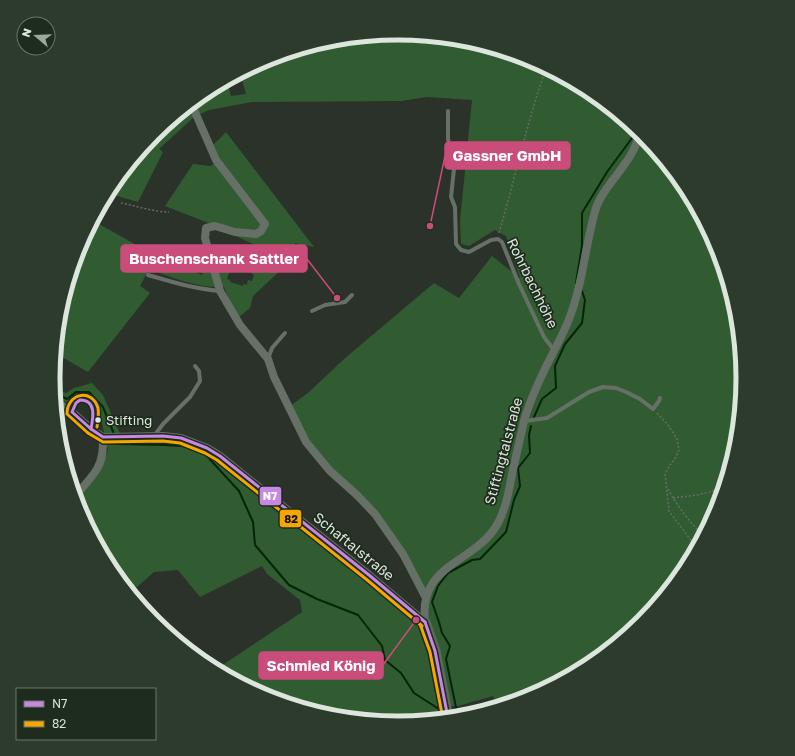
<svg xmlns="http://www.w3.org/2000/svg" width="795" height="756" font-family="'Golos Text',sans-serif">
  <style>
    .green { fill: #315c32 }
    .lines { fill: none; stroke-linecap: round; stroke-linejoin: round }
    .stream { stroke: #042506; stroke-width: 2 }
    .path { stroke: #656d64; stroke-width: 1.5; stroke-dasharray: 2 2; stroke-linecap: butt }
    .lane { stroke: #667066; stroke-width: 4 }
    .street { stroke: #667066; stroke-width: 8 }
    .secondary { stroke: #5e695e; stroke-width: 11 }
    .bus-1-casing { stroke: #1d2c1d; stroke-width: 6 }
    .bus-2-casing { stroke: #1d2c1d; stroke-width: 6 }
    .bus-1 { stroke: #c787e3; stroke-width: 3 }
    .bus-2 { stroke: #f7a600; stroke-width: 3 }
    .bus-dot { fill: #dde6dc; stroke: #1d2c1d; stroke-width: 1.5 }
    .labels { text-anchor: middle; dominant-baseline: central; stroke-width: 3.5; stroke-linejoin: round; paint-order: stroke }
    .bus-label { font-size: 13px; fill: #dde6dc; stroke: #1d2c1d; text-anchor: start }
    .street-label { font-size: 14px; fill: #dde6dc; stroke: #1d2c1d }
    .rim { fill: none; stroke: #dde6dc; stroke-width: 5 }
    .leader { fill: none; stroke: #c94c7b; stroke-width: 1.5 }
    .callout-dot { fill: #c94c7b; stroke: #1d2c1d; stroke-width: 1.5 }
    .callout { fill: #c94c7b; stroke: #c94c7b; stroke-width: 1.5 }
    .callout-label { font-size: 15px; text-anchor: middle; font-weight: bold; fill: #fff }
    .line-badge { stroke: #1d2c1d; stroke-width: 1.5 }
    .badge-label { font-size: 11px; text-anchor: middle; font-weight: bold; fill: #fff }
    .pale-badge-label { font-size: 11px; text-anchor: middle; font-weight: bold; fill: #111 }
  </style>
  <rect width="100%" height="100%" fill="#2a322a"/>
  <g class="green">
    <path d="M 398,33 L 465,40 L 530,59 L 589,91 L 642,134 L 684,187 L 716,246 L 736,311 L 742,378 L 736,446 L 716,510 L 684,570 L 641,622 L 589,665 L 529,697 L 498,706 L 493,696 L 458,706 L 450,706 L 438,679 L 435,686 L 438,688 L 443,719 L 397,723 L 330,716 L 265,697 L 215,670 L 302,612 L 300,600 L 267,574 L 262,566 L 200,597 L 178,570 L 154,572 L 137,587 L 117,578 L 111,569 L 79,510 L 75,499 L 81,495 L 100,471 L 108,450 L 102,423 L 95,404 L 84,395 L 75,395 L 68,403 L 54,396 L 53,387 L 66,393 L 74,388 L 92,383 L 103,395 L 123,441 C 146,440 177,436 198,447 C 207,451 215,459 224,464 L 377,587 L 424,625 L 427,606 L 420,595 L 406,566 L 373,516 L 354,498 L 327,473 L 309,452 L 286,409 L 308,393 L 344,359 L 434,283 L 459,298 L 492,256 L 520,278 L 506,236 L 495,230 L 469,246 L 461,244 L 460,221 L 472,100 L 427,97 L 401,101 L 252,102 L 209,110 L 194,117 L 159,149 L 163,152 L 138,202 L 107,193 L 111,186 L 154,134 L 206,91 L 227,80 L 231,96 L 246,94 L 240,73 L 266,59 L 330,40 Z"/>
    <path d="M 226,132 L 314,247 L 295,243 L 282,269 L 253,296 L 250,308 L 239,317 L 232,306 L 224,287 C 196,288 174,278 149,269 L 140,286 L 150,293 L 88,372 L 55,353 L 59,310 L 79,246 L 92,220 L 149,252 L 202,275 L 204,259 L 216,258 L 231,267 L 227,279 L 230,280 L 230,282 L 243,286 L 243,284 L 247,285 L 248,280 L 252,281 L 254,275 L 251,273 L 253,267 L 244,264 L 255,245 L 206,222 L 188,215 L 165,206 L 193,164 L 211,166 L 219,159 L 213,145 Z"/>
  </g>
  <g class="lines">
    <g class="stream">
      <polyline points="576,283 582,246 582,213 607,172 632,138 634,128"/>
      <polyline points="54,393 67,399 76,392 89,392 103,407 114,434"/>
      <polyline points="534,417 542,399 556,388 555,366 565,344 582,323 585,300 582,291"/>
      <polyline points="117,444 164,445 183,446 205,454 239,491 253,522 255,545 289,585 317,599 358,615 382,646 385,660 401,673 414,693 442,711"/>
      <polyline points="458,717 446,659 450,646 442,633 439,622 432,602 438,586 448,573 472,560 480,559 506,532 514,500 520,486 518,468 530,453 529,435 531,426"/>
    </g>
    <g class="path">
      <path d="M 121,203 C 137,206 154,212 169,212"/>
      <path d="M 499,233 C 515,178 527,122 546,68"/>
      <polyline points="657,413 668,425 677,439 679,450 675,459 670,465 665,474 669,511 690,539 695,549"/>
      <path d="M 668,489 C 677,505 689,522 703,535"/>
      <polyline points="673,498 697,495 713,491 726,479"/>
    </g>
    <g class="lane">
      <polyline points="448,111 448,139 454,169 451,197 455,207 456,244 461,250 469,252 491,240 498,239 502,242 519,284 544,337 554,350"/>
      <polyline points="209,251 214,252 220,258 243,267"/>
      <polyline points="213,265 230,270"/>
      <path d="M 148,275 C 172,282 195,289 220,291"/>
      <polyline points="312,311 325,305 345,302 352,295"/>
      <polyline points="268,359 272,348 285,333"/>
      <path d="M 72,412 C 73,409 74,406 76,403 C 80,397 89,401 92,407 C 95,413 92,422 91,429"/>
      <polyline points="525,421 547,418 589,392 603,387 616,388 626,392 640,399 653,409 659,401 660,398"/>
      <polyline points="154,436 163,424 190,397 200,381 199,371 195,366"/>
    </g>
    <g class="street">
      <polyline points="191,103 216,160 265,224 261,231 256,234 235,232 215,226 206,228 205,238 220,291 240,325 268,359 274,377 306,442 330,471 357,495 375,514 403,554 426,598"/>
      <polyline points="55,401 72,412 91,429 103,437 163,436 181,438 207,448 220,456 369,575 425,622"/>
      <path d="M 77,494 C 84,486 92,477 97,469 C 103,459 103,448 103,437"/>
      <path d="M 425,622 C 418,562 476,564 498,523 C 506,508 509,491 512,474 C 516,457 520,439 524,421 C 531,396 543,372 555,349 C 560,339 565,330 569,319 C 583,284 585,245 596,208 C 601,192 615,179 624,165 C 631,156 637,144 640,133"/>
    </g>
    <polyline class="secondary" points="425,622 435,651 448,718"/>
    <g class="bus-1-casing">
      <g id="bus-1">
        <path d="M 80,400 C 97,400 93,418 91,429 L 72,412 L 76,403 Z"/>
        <polyline points="91,429 103,437 163,436 181,438 207,448 220,456 369,575 425,622"/>
        <polyline points="425,622 435,651 448,718"/>
      </g>
    </g>
    <g class="bus-2-casing">
      <g id="bus-2">
        <path d="M 88,433 L 67,414 C 67,393 92,388 98,408 C 99,414 98,421 97,427"/>
        <polyline points="88,433 103,442 163,441 180,443 205,453 217,460 366,579 422,626"/>
        <polyline points="420,624 430,652 443,719"/>
      </g>
    </g>
    <use href="#bus-1" class="bus-1"/>
    <use href="#bus-2" class="bus-2"/>
  </g>
  <circle class="bus-dot" cx="98" cy="420" r="3.5"/>
  <g class="labels">
    <g class="bus-label">
      <text x="106" y="420">Stifting</text>
    </g>
    <g class="street-label">
      <text transform="translate(533 283) rotate(64)">Rohrbachhöhe</text>
      <text transform="translate(503 451) rotate(-75)">Stiftingtalstraße</text>
      <text transform="translate(354 546) rotate(39)">Schaftalstraße</text>
    </g>
  </g>
  <path d="M0 0H795V756H0ZM60 378a338 338 0 1 1 676 0a338 338 0 1 1-676 0Z" fill="#2c3b2c" fill-rule="evenodd"/>
  <path class="rim" d="M60 378a338 338 0 1 1 676 0a338 338 0 1 1-676 0Z"/>
  <path class="leader" d="M430 226L445 156M337 298L307 259M416 620L383 665"/>
  <g class="callout-dot">
    <circle cx="430" cy="226" r="4"/>
    <circle cx="337" cy="298" r="4"/>
    <circle cx="416" cy="620" r="4"/>
  </g>
  <g class="callout">
    <rect x="445" y="142" width="125" height="27" rx="4"/>
    <rect x="121" y="245" width="186" height="27" rx="4"/>
    <rect x="259" y="652" width="124" height="27" rx="4"/>
  </g>
  <g class="callout-label">
    <text x="507" y="161">Gassner GmbH</text>
    <text x="214" y="264">Buschenschank Sattler</text>
    <text x="321" y="671">Schmied König</text>
  </g>
  <g class="line-badge">
    <rect x="259" y="486" width="23" height="20" rx="4" fill="#c787e3"/>
    <rect x="279" y="509" width="23" height="19" rx="4" fill="#f7a600"/>
  </g>
  <g class="badge-label">
    <text x="270" y="500">N7</text>
  </g>
  <g class="pale-badge-label">
    <text x="291" y="523">82</text>
  </g>
  <rect x="16" y="688" width="140" height="52" fill="#1d2c1d" stroke="#6a7669"/>
  <rect x="24" y="701" width="20" height="6" fill="#c787e3" stroke="#6a7669"/>
  <text x="52" y="708" font-size="12" fill="#dde6dc">N7</text>
  <rect x="24" y="721" width="20" height="6" fill="#f7a600" stroke="#6a7669"/>
  <text x="52" y="728" font-size="12" fill="#dde6dc">82</text>
  <g transform="translate(36 36) rotate(289)"><circle r="19" fill="#1d2c1d" stroke="#6a7669"/>
  <path d="M0-3L7 15L0 10L-7 15Z" fill="#9ea79e"/>
  <text y="-6" font-size="11" font-weight="bold" text-anchor="middle" fill="#dde6dc">N</text>
  </g>
</svg>
